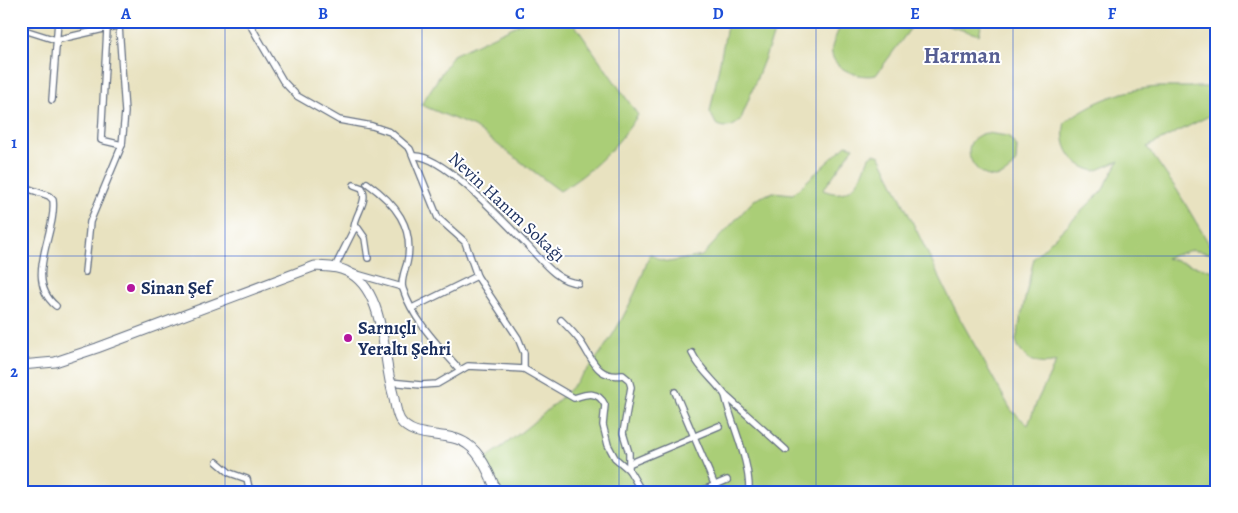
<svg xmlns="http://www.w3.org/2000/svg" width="1238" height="513" font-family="Alegreya,serif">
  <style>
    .green { fill: #aace77; stroke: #627e6a }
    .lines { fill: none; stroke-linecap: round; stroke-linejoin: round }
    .minor-casing { stroke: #636e80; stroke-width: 8 }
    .secondary-casing { stroke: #636e80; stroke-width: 11 }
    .minor { stroke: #fff; stroke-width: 5.5 }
    .secondary { stroke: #fff; stroke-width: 9 }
    .grid { fill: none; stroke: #1d4ed8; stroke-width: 1; stroke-opacity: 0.55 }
    .poi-dot { fill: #b5179e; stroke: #fff; stroke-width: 2 }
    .labels { text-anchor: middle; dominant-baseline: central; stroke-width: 4; stroke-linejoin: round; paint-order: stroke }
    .street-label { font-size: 18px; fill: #1b2f5e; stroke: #fff }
    .poi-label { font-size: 18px; font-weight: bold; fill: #1b2f5e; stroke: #fff; text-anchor: start }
    .district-label { font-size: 22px; font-weight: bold; fill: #565e93; stroke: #fff }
    .neatline { fill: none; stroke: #1d4ed8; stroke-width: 2 }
    .grid-label { font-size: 16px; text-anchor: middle; font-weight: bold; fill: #1d4ed8 }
  </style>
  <rect width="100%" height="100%" fill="#fff"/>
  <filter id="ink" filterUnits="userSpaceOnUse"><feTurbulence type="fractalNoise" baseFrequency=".02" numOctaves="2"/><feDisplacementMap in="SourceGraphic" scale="10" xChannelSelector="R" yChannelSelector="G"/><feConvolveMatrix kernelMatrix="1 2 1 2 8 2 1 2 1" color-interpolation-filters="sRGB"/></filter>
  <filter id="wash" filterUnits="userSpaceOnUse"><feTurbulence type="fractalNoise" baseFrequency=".0096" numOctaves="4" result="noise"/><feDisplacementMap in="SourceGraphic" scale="20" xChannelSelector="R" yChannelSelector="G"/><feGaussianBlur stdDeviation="1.12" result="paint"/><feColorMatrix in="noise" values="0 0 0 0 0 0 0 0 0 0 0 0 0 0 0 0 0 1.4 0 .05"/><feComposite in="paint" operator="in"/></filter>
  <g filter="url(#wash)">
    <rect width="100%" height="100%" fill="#e8e2c0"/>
    <g class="green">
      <path d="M 526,21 L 572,21 L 638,115 C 617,147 592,172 560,191 L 474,127 L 421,105 L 453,55 Z"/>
      <path d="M 728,21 L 779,21 L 741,119 C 734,128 725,129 716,124 L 710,112 Z"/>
      <path d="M 843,21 L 916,21 L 876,75 C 860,79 828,69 832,47 C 834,39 839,29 843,21 Z"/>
      <polygon points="932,21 982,21 979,35"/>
      <path d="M 1160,87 L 1217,87 L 1217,112 L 1147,147 L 1177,190 L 1215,254 L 1191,250 L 1166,258 L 1217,272 L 1217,492 L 497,492 L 484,460 C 567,400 616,354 650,254 L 660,260 L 669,262 L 702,256 L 754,200 L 773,192 L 793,194 L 846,145 L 854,147 L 823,190 C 852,202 861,179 869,157 L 874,154 L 880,156 L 959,317 L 1011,410 L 1028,425 L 1038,399 L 1056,362 C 1038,367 1021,360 1016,340 L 1034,258 L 1102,191 L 1119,161 L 1095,171 C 1072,166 1059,146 1065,122 C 1093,101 1124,89 1160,87 Z"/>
      <path d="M 986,133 L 1008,136 L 1017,147 L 1016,161 C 990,206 944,142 986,133 Z"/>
    </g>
  </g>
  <g filter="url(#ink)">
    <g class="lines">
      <g class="minor-casing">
        <g id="minor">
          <polyline points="248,21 283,81 297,96 339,120 372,126 390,132 410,149 438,218 465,242 477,276 518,338 524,353 524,369"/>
          <polyline points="21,29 56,40 138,21"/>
          <polyline points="107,29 101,140 122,145"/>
          <polyline points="93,31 94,21"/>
          <polyline points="52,100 58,21"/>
          <path d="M 415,156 C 445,156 505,223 527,245 C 541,259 556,282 578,283"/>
          <path d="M 367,183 C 395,203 415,227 407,263 C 405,270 400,282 403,289 C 413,320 439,346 460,370"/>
          <path d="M 21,186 L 49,196 L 53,200 C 57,233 23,279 56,306"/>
          <polyline points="354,229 358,228 365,238 368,258"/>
          <path d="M 335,267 L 354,229 C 354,215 369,202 362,188 L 354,185"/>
          <polyline points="85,272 90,222 122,145 125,112 119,26"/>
          <polyline points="353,273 402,287"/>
          <polyline points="412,308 477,276"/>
          <path d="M 561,320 C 568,327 575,334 580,341 C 593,359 596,379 623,375 L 629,380 L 631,387 L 623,433 L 629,453 L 629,470"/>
          <path d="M 692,353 C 700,370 714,380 725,395"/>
          <path d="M 389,382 L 421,385 L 437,384 L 468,366 L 524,369 L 574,398 C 587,394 598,390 605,405 L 603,425 L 608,445 L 615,458 L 629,470 L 642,492"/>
          <polyline points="675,392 715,486 720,492"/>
          <polyline points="217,462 230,473 247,479 250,492"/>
          <polyline points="631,463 719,426"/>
          <polyline points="74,492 75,491"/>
          <polyline points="699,492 727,480"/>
          <path d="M 749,492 C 750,459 732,427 725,395 L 786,450"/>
        </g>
      </g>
      <g class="secondary-casing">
        <path id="secondary" d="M 21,365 L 55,362 L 97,348 L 315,266 C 326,267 336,266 346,271 C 386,289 382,356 393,394 C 395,402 396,413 400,420 C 414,441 448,430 467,444 C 482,454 490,476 497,492"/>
      </g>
      <use href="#minor" class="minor"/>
      <use href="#secondary" class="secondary"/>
    </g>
  </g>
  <path class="grid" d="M 225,21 L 225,492M 422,21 L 422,492M 619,21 L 619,492M 816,21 L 816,492M 1013,21 L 1013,492M 21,256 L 1217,256"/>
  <g class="poi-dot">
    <circle cx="131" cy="288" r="5"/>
    <circle cx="348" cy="338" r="5"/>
  </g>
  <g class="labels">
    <g class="street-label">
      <text transform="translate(507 207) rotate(43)">Nevin Hanım Sokağı</text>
    </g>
    <g class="poi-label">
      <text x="141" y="288">Sinan Şef</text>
      <text x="358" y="328">Sarnıçlı<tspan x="358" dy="21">Yeraltı Şehri</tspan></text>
    </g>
    <g class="district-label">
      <text x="962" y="56">Harman</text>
    </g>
  </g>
  <rect width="1238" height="513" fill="none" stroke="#fff" stroke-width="55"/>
  <rect x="28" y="28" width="1182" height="458" class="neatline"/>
  <g class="grid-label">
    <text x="126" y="19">A</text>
    <text x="323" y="19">B</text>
    <text x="520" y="19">C</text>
    <text x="718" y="19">D</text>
    <text x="915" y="19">E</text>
    <text x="1112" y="19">F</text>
    <text x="14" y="148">1</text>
    <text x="14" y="377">2</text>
  </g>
</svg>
